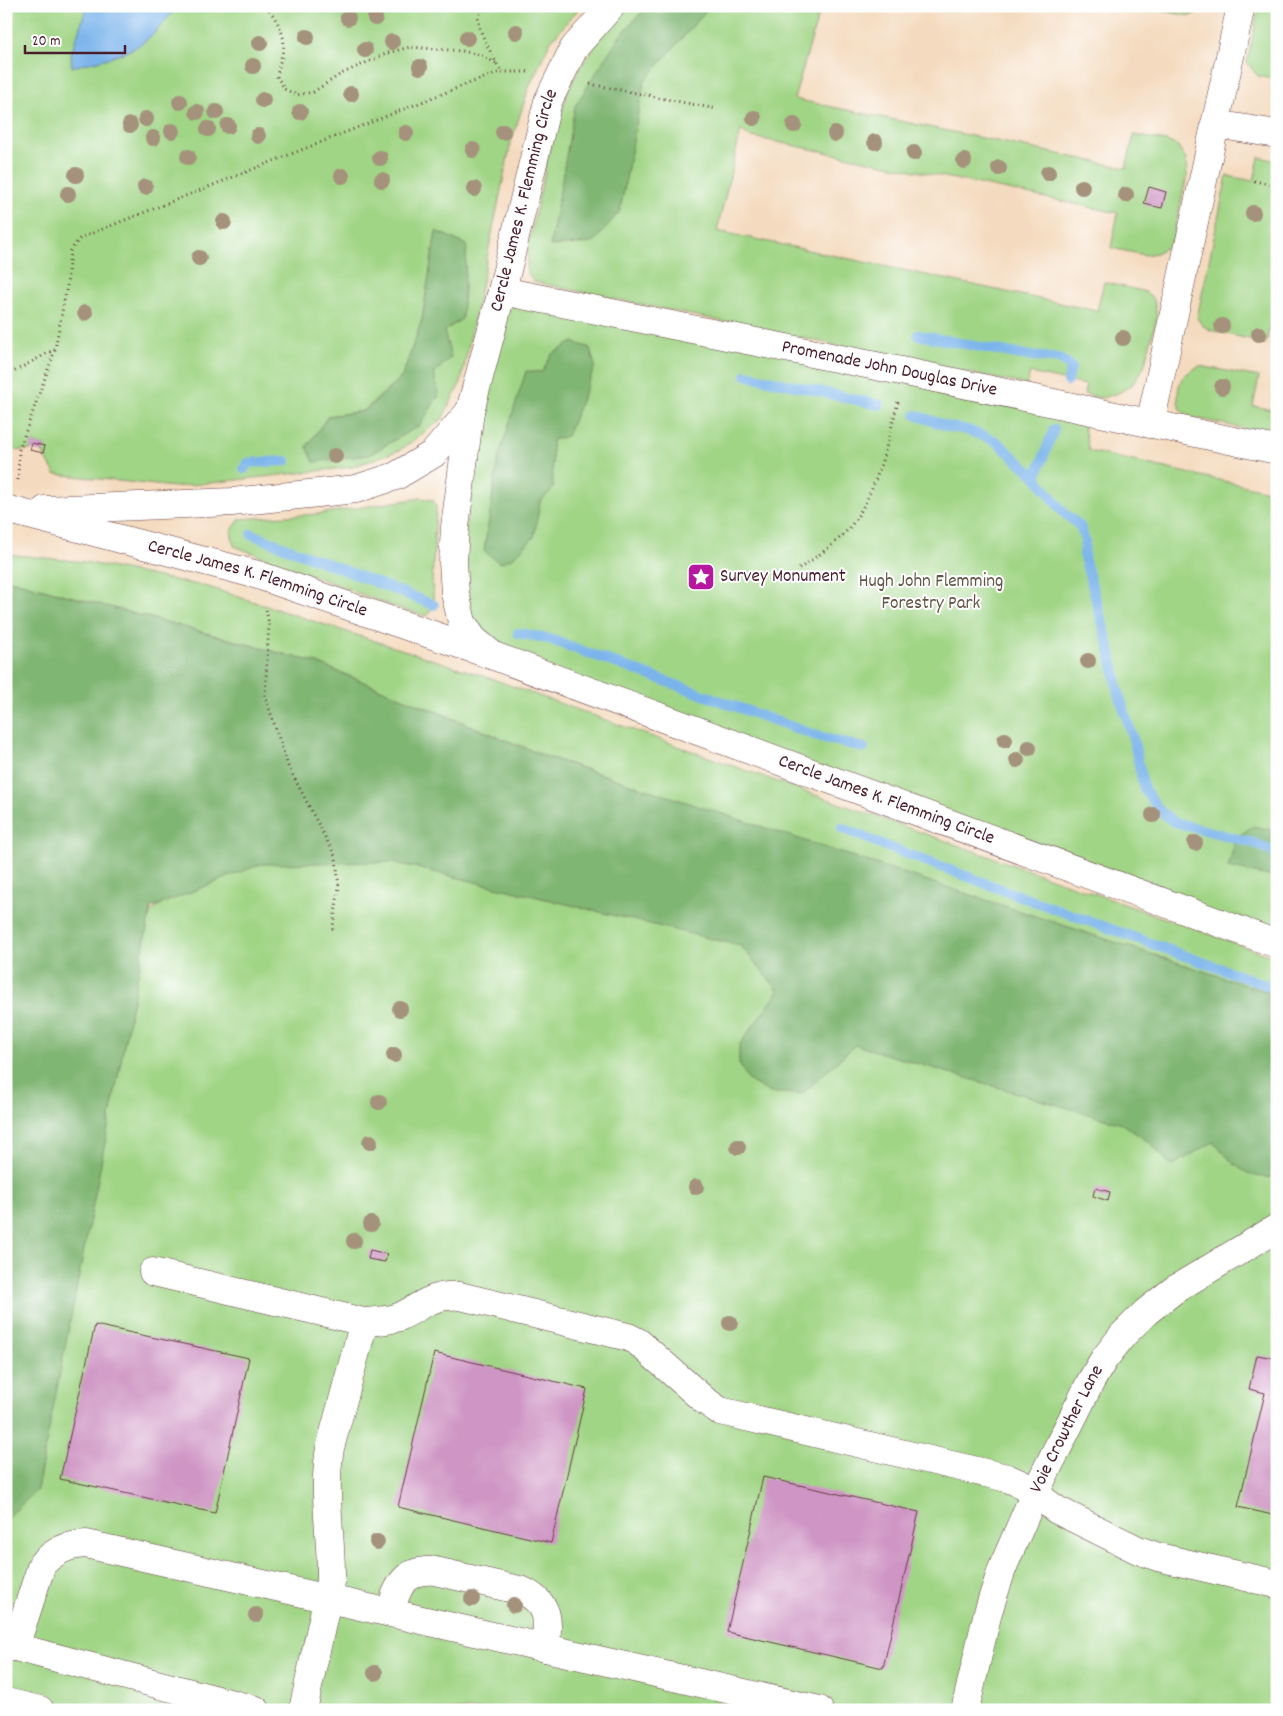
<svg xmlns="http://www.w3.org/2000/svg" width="1283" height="1716" font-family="Dekko,sans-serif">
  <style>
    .green { fill: #a1d586; stroke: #767a58; fill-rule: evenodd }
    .forest { fill: #80b673; stroke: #656a4f }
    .water { fill: #7ab4eb; stroke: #626a8b }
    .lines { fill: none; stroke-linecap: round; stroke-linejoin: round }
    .stream { stroke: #7ab4eb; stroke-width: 10 }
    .building { fill: #cf95c4 }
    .minor-casing { stroke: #643b41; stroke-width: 29 }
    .path { stroke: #643b41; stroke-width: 3; stroke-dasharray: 1 4; stroke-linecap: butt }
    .minor { stroke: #fff; stroke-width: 28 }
    .tree { fill: #a5927c }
    .labels { text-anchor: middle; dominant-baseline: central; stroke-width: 4; stroke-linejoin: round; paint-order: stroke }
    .street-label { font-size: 19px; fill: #4a1f2b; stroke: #fff }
    .poi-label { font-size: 19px; fill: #4a1f2b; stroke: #fff; text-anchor: start }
    .park-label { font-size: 19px; fill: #645646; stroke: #fff }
  </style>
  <rect width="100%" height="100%" fill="#fff"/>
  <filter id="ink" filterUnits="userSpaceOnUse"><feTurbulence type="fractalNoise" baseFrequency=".02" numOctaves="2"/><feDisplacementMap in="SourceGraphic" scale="10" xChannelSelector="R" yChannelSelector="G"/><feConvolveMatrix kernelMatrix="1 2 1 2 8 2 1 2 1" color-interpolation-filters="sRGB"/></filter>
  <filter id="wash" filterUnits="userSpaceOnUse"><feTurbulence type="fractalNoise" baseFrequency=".0096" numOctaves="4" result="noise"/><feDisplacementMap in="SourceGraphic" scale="20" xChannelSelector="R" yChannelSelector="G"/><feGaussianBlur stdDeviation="1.12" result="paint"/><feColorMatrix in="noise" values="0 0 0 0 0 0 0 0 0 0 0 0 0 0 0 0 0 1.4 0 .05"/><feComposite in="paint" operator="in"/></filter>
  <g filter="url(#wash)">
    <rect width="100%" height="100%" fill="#f4dbbf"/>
    <g class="green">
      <path d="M 6,6 L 581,6 L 550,42 L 529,87 L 511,142 L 461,382 L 442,419 L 400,450 L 352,467 L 174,487 L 55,474 L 43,453 L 45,446 L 32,443 L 30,450 L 6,451 ZM 436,232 L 467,245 L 434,373 L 307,447 L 328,416 L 364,411 L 402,377 L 422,320 Z"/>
      <polygon points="627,6 821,6 794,99 1126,168 1134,135 1166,141 1178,146 1186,160 1187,175 1173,238 1167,247 1156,253 1145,255 1111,248 1118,213 748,136 741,130 717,231 1097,311 1104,282 1146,292 1154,300 1157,317 1144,367 1132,385 1118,393 1102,398 1084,394 1086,385 1030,373 1027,385 534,282 527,272 528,246 549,152 568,91 579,69 611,24"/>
      <polygon points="1164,6 1210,6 1190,16 1163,11"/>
      <polygon points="1259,6 1277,6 1277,80 1258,76 1247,63"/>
      <polygon points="1259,157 1277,161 1277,312 1273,312 1266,343 1210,330 1202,325 1197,318 1227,176 1254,181"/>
      <polygon points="502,291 1080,410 1089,451 1277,493 1277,944 494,656 455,593"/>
      <path d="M 1200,366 L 1259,377 L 1253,406 L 1277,411 L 1277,436 L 1191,417 C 1189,415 1184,413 1181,411 C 1178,407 1178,400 1178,395 C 1178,379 1186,372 1200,366 Z"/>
      <polygon points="421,498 433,500 436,507 432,583 434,605 427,616 403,610 234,546 231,531 240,519 318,514"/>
      <polygon points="6,554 85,562 208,587 282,611 484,676 736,767 1277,958 1277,995 997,904 1277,1004 1277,1710 6,1710 6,1423 139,923 167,898 202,873 610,777 545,756 317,663 6,579"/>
    </g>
    <g class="forest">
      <polygon points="647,6 710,6 644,82 620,211 593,243 550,246 575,106 619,37"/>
      <polygon points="436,231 467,245 462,319 444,331 451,357 434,373 439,395 420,425 369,455 314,462 307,447 328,416 364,411 402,377 422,320"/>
      <polygon points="573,342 590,348 595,366 567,436 552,440 553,489 540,502 534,537 514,557 500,563 484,551 498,459 526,371 542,372 552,354"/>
      <path d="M 6,579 L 317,663 L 545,756 L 1277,995 L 1277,1177 C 1243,1180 1234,1163 1213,1142 L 1171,1166 L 1152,1144 L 1122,1124 L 855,1045 L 802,1094 L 770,1093 L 748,1080 L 739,1063 L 739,1045 L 779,991 L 741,946 L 392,862 L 261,864 L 151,908 L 37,1490 L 6,1519 Z"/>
      <polygon points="1253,826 1277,831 1277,878 1228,867 1236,838"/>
    </g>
    <path class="water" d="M 87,6 L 181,6 C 168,14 162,27 151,36 C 129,56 100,60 72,67 L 71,54 Z"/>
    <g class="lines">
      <g class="stream">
        <polyline points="918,335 1022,355 1060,359 1071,367 1068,381"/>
        <polyline points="746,375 879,405"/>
        <polyline points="916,415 949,427 967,430 996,441 1036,477 1063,512 1080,526 1085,541 1084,557 1110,650 1119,694 1134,742 1144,789 1160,811 1174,822 1257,844 1277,854"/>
        <polyline points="244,469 248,463 286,461"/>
        <polyline points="1036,477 1054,429"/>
        <polyline points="251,534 434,605"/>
        <polyline points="518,633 549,639 820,737 864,748"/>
        <polyline points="842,828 880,844 1014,894 1277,989"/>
      </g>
    </g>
    <g id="blocks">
      <g class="building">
        <polygon points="1149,187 1166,192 1162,208 1144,204"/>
        <polygon points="32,443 45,446 43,453 30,450"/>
        <polygon points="1095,1188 1110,1192 1108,1201 1093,1196"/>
        <polygon points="370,1250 387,1254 385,1262 368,1259"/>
        <polygon points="95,1325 249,1358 215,1513 60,1479"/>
        <polygon points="1276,1348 1277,1348 1277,1516 1238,1507 1265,1393 1249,1389 1257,1355 1274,1358"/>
        <polygon points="434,1353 587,1389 551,1543 398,1507"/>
        <polygon points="763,1477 919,1512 883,1668 727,1632"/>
      </g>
    </g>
  </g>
  <g filter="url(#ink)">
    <use href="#blocks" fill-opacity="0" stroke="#643b41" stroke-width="1"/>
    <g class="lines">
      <g class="minor-casing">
        <g id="minor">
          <polyline points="1215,124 1277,134"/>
          <path id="s1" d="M 502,291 L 906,372 L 1277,450"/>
          <polyline points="1150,424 1241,6"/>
          <path id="s2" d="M 6,509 L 258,575 L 494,656 L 1277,944"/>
          <polyline points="45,510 232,502 356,489 396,476 433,454 470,411"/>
          <path id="s3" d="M 491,654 L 473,639 L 462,622 L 455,593 L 453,562 L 455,527 L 470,411 L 502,291 L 548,101 L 574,48 L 611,6"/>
          <path d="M 153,1272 L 364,1322 C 376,1321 388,1321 399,1317 C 423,1306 431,1294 460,1296 L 628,1337 L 638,1342 L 704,1400 L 720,1411 L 1007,1478 L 1021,1484 L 1057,1510 L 1138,1550 L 1158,1557 L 1277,1584"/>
          <path d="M 390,1612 C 398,1586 403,1569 435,1571 L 523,1591 C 550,1604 549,1621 545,1648"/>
          <path d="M 15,1647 L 42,1564 C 55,1551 67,1545 86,1544 L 819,1710"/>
          <polyline points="6,1648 15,1647 256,1710"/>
          <polyline points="6,1702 40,1710"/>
          <path d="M 303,1710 L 331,1582 C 332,1537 322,1493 330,1448 L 364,1322"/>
          <path id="s4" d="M 965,1710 L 988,1612 L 1002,1569 L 1034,1495 L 1091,1381 L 1104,1359 L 1123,1335 L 1146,1312 L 1174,1290 L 1277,1228"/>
        </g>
      </g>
      <g class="path">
        <path d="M 267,6 C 275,19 287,34 283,50 C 281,59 278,68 277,77 L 285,89 L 296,95 L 313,92 L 341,74 L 388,53 L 410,47 L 462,51 L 480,55 L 496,63"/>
        <path d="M 487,6 C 483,9 479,14 478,19 C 477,29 496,62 501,72"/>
        <polyline points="590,84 717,109"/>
        <polyline points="1254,181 1276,185"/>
        <polyline points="6,376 55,349 67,286 70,251 80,238 467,84 501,72 529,72"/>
        <polyline points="18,480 19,450 55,350"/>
        <path d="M 799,569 C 817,556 836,544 850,527 C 877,492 887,444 898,402"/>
        <polyline points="266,610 269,624 265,696 288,766 336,858 339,887 332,933"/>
      </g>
      <use href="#minor" class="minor"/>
    </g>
    <g class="tree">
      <circle cx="348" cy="18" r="8"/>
      <circle cx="375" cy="18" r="8"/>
      <circle cx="516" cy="32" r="8"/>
      <circle cx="307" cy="37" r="8"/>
      <circle cx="467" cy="38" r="8"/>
      <circle cx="392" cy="42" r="8"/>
      <circle cx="260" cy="43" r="8"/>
      <circle cx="365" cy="50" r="8"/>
      <circle cx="253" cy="66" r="8"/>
      <circle cx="420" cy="67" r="8"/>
      <circle cx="351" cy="94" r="8"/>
      <circle cx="263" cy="100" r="8"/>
      <circle cx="180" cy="102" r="8"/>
      <circle cx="197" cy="112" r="8"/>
      <circle cx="216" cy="112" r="8"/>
      <circle cx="300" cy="112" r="8"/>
      <circle cx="754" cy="118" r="8"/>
      <circle cx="146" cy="119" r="8"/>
      <circle cx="130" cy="125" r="8"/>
      <circle cx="794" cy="125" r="8"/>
      <circle cx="228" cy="126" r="8"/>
      <circle cx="208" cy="129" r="8"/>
      <circle cx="172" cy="131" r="8"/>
      <circle cx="503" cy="132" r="8"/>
      <circle cx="406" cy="133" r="8"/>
      <circle cx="835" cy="134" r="8"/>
      <circle cx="258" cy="136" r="8"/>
      <circle cx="153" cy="138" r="8"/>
      <circle cx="875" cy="142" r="8"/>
      <circle cx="473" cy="150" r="8"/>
      <circle cx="914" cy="153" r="8"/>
      <circle cx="188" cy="157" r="8"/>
      <circle cx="380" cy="158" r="8"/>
      <circle cx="964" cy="161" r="8"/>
      <circle cx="999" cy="168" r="8"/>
      <circle cx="1048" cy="173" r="8"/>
      <circle cx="76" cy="175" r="8"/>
      <circle cx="342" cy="176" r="8"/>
      <circle cx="382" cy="180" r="8"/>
      <circle cx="145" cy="187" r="8"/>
      <circle cx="1082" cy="187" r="8"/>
      <circle cx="474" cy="189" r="8"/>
      <circle cx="68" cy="194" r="8"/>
      <circle cx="1126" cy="195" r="8"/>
      <circle cx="1253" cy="213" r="8"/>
      <circle cx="224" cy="222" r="8"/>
      <circle cx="199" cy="258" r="8"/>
      <circle cx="85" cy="313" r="8"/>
      <circle cx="1222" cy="326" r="8"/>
      <circle cx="1259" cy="334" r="8"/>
      <circle cx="1123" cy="338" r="8"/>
      <circle cx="1222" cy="387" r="8"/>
      <circle cx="335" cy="456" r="8"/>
      <circle cx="1088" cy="661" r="8"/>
      <circle cx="1005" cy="740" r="8"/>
      <circle cx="1029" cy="748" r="8"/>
      <circle cx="1017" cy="760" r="8"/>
      <circle cx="1153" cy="815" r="8"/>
      <circle cx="1195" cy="843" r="8"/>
      <circle cx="400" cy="1009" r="8"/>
      <circle cx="394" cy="1055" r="8"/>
      <circle cx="379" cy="1102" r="8"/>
      <circle cx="370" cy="1142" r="8"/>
      <circle cx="738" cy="1147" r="8"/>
      <circle cx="696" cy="1187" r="8"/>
      <circle cx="371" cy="1224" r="8"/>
      <circle cx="354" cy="1241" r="8"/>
      <circle cx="730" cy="1323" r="8"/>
      <circle cx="377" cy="1542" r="8"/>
      <circle cx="472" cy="1599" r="8"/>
      <circle cx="514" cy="1605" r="8"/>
      <circle cx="256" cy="1615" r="8"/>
      <circle cx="375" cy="1673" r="8"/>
    </g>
  </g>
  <defs>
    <g id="sight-square" transform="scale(1.4375)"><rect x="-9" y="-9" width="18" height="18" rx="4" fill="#b5179e" stroke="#fff"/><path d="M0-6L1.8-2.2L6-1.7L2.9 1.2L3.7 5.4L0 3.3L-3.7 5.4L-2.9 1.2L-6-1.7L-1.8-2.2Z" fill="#fff"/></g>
  </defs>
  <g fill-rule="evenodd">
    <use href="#sight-square" x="701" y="577"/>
  </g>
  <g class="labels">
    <g class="street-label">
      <text stroke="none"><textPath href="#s3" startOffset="474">Cercle James K. Flemming Circle</textPath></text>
      <text stroke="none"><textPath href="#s1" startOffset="395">Promenade John Douglas Drive</textPath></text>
      <text stroke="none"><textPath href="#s2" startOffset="261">Cercle James K. Flemming Circle</textPath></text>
      <text stroke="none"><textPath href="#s2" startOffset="928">Cercle James K. Flemming Circle</textPath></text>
      <text stroke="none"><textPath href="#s4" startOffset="300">Voie Crowther Lane</textPath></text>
    </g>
    <g class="poi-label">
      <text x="720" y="577">Survey Monument</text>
    </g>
    <g class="park-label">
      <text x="931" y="582">Hugh John Flemming<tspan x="931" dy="22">Forestry Park</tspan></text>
    </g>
  </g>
  <rect width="1283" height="1716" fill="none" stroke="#fff" stroke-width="25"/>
  <path d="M25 45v8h100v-8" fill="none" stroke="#4a1f2b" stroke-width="2.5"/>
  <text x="32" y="45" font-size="15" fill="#4a1f2b" stroke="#ffffff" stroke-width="4" paint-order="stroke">20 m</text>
</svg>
